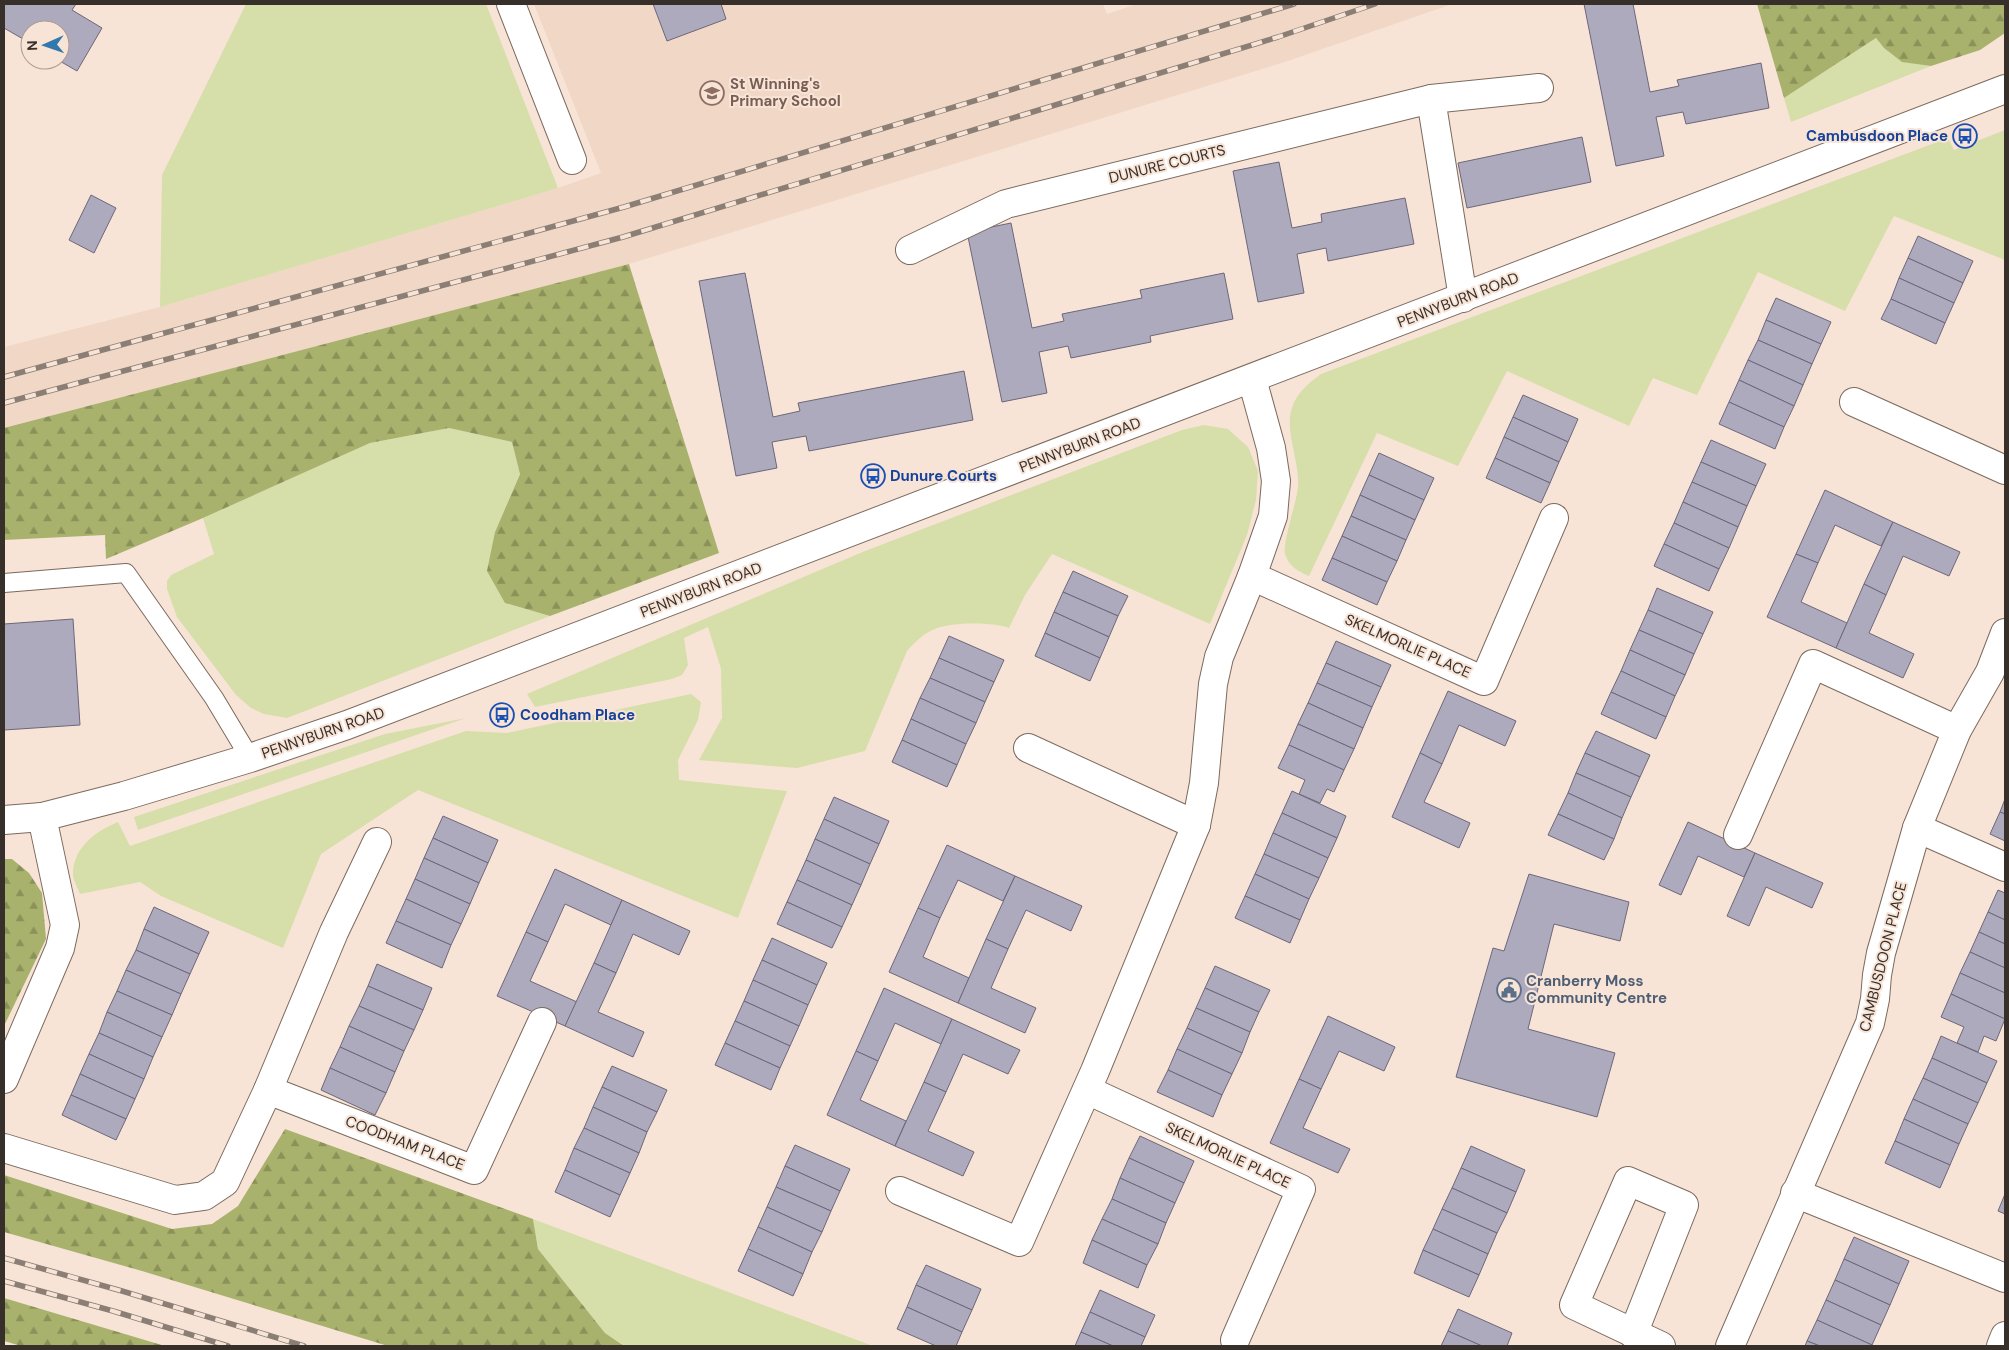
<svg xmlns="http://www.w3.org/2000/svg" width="2009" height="1350" font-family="'DM Sans',sans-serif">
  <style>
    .built { fill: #f1d7c5 }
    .grass { fill: #d6dea9 }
    .forest { fill: url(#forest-firs) }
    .building { fill: #aeaabe; stroke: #6c677a }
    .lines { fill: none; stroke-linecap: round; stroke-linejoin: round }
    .service-casing { stroke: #7c6a5e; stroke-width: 20 }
    .minor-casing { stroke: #7c6a5e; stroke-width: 30 }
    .tertiary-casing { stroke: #7c6a5e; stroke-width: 30 }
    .service { stroke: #fff; stroke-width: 18 }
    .minor { stroke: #fff; stroke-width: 28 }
    .tertiary { stroke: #fff; stroke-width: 28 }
    .rail-casing { stroke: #8b7e75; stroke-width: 5.5 }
    .rail { stroke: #f8e4d6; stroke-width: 4; stroke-dasharray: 11; stroke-linecap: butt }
    .labels { text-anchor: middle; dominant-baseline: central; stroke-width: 4; stroke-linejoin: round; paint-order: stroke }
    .education-label { font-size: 15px; font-weight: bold; fill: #785e54; stroke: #f8e4d6; text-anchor: start }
    .transit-label { font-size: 15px; font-weight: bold; fill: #164399; stroke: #f8e4d6; text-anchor: start }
    .street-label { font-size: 15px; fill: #372f2a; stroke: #f8e4d6 }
    .service-label { font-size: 15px; font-weight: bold; fill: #4e5e75; stroke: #f8e4d6; text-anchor: start }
  </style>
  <defs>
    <pattern id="forest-firs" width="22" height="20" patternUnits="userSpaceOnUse" patternTransform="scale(1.25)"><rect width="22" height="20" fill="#a9b26c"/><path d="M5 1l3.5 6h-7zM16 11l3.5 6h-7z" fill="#8a9159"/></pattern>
  </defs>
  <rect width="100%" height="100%" fill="#f8e4d6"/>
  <polygon class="built" points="534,4 1103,4 1107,14 1137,4 1452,4 1285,62 629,264 4,428 4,347 160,307 558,188 601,173"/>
  <g class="grass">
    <polygon points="246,4 486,4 558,188 160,307 162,175"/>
    <path d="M 1876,38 C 1894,61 1904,62 1931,66 L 1791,122 L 1784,98 Z"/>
    <path d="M 2005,130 L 2005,260 L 1894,216 L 1845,311 L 1758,272 L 1697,395 L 1653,378 L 1629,426 L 1507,371 L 1458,466 L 1377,433 L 1309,576 C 1298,571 1289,567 1285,554 C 1282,544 1297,501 1298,487 C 1300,462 1284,431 1292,408 C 1297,392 1309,383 1321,374 L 1948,138 L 1954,150 Z"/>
    <path d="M 1204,425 L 1228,429 L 1248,447 L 1258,471 L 1256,500 L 1247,535 L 1210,624 L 1052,554 L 1025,595 L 1009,628 C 992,622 953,622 935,629 C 924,633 915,642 907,651 L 865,751 L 797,768 L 699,760 L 722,718 L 721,669 L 708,627 L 684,638 L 688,665 L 682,675 L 672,679 L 535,707 L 527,694 L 865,551 L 1182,430 Z"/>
    <polygon points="449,428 512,442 520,473 495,532 505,603 550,616 287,718 264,714 251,708 236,695 177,617 167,589 167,581 171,575 214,554 203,518 370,443"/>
    <path d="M 691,694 L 701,702 L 698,720 L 678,760 L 679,780 L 787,791 L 738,918 L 418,790 L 321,854 L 283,948 L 161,896 L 140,882 L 80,894 C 78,889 74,881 73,876 C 72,848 96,831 118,822 L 130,846 L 466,731 L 507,733 Z"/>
    <polygon points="466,718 138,830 134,817 385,734"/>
    <polygon points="533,1219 873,1346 624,1346 605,1333 538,1249"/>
  </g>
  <g class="forest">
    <polygon points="1757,4 2005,4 2005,33 1980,50 1931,66 1902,62 1884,48 1876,38 1784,98"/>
    <polygon points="629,264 719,553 550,616 505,603 487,571 495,532 520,474 512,442 449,428 370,443 203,518 106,559 105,535 4,540 4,428"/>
    <polygon points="4,859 12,859 29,873 42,893 46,939 4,1026"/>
    <polygon points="285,1129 533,1219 538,1249 605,1333 624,1346 388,1346 142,1271 4,1232 4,1175 172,1229 212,1224 238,1206"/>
    <polygon points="4,1298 165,1346 21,1346 4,1341"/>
  </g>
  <g class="building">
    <polygon points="4,4 76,4 72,10 102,28 77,71 58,60 60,60 60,30 30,30 30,43 4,28"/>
    <polygon points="653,4 721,4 726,19 667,41"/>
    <polygon points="1584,4 1633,4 1650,92 1679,86 1677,80 1761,63 1769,108 1686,124 1683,112 1656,117 1664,156 1616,166"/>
    <polygon points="1582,137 1591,182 1467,208 1458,163"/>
    <polygon points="1279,162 1292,228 1322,222 1321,214 1405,198 1414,244 1328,261 1326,248 1297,254 1304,293 1258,302 1233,171"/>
    <polygon points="91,195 116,208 94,253 69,240"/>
    <polygon points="1011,223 1032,328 1064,321 1062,314 1142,298 1140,290 1224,273 1233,319 1150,336 1151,342 1071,358 1068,346 1039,352 1047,393 1002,402 967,232"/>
    <polygon points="1918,236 1973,261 1963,283 1908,258"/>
    <polygon points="1908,258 1963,283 1954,303 1899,278"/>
    <polygon points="745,273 773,417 800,411 798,403 964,371 973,420 809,451 806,436 772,442 777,468 736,476 699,281"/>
    <polygon points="1899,278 1954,303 1945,323 1891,299"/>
    <polygon points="1776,298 1831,322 1821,344 1766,320"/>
    <polygon points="1891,299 1945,323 1936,344 1881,319"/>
    <polygon points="1766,320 1821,344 1812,364 1758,340"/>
    <polygon points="1758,340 1812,364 1803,385 1748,360"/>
    <polygon points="1748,360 1803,385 1794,406 1739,380"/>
    <polygon points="1739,380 1794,406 1784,427 1729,402"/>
    <polygon points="1523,395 1578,419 1568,442 1513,417"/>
    <polygon points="1729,402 1784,427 1775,449 1719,424"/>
    <polygon points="1513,417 1568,442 1559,462 1504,437"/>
    <polygon points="1504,437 1559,462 1550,483 1495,458"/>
    <polygon points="1711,440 1766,464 1756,486 1701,462"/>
    <polygon points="1379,453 1434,478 1424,500 1369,475"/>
    <polygon points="1495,458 1550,483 1541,503 1486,478"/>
    <polygon points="1701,462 1756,486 1747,506 1692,482"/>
    <polygon points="1369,475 1424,500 1415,520 1360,495"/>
    <polygon points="1692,482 1747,506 1738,527 1683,502"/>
    <polygon points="1825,490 1893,522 1881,546 1835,525 1818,563 1796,554"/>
    <polygon points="1360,495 1415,520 1406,540 1351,516"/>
    <polygon points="1683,502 1738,527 1729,548 1674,523"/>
    <polygon points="1351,516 1406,540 1397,561 1342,536"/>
    <polygon points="1893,522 1960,552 1949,576 1903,556 1886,595 1864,584"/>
    <polygon points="1674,523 1729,548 1719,569 1664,544"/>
    <polygon points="1342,536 1397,561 1387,582 1332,558"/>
    <polygon points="1664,544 1719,569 1709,591 1654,566"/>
    <polygon points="1796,554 1818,563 1801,602 1847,623 1836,648 1767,617"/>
    <polygon points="1332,558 1387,582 1377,605 1322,580"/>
    <polygon points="1073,571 1128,596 1118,616 1063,592"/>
    <polygon points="1864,584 1886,595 1869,633 1914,654 1903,678 1836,648"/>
    <polygon points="1657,588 1713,612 1703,634 1648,610"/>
    <polygon points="1063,592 1118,616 1109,637 1054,612"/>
    <polygon points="1648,610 1703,634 1694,654 1639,630"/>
    <polygon points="1054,612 1109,637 1100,658 1045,633"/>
    <polygon points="73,619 80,725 4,730 4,624"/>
    <polygon points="1639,630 1694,654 1685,675 1630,650"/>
    <polygon points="1045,633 1100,658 1090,681 1035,656"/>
    <polygon points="949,636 1004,660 994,682 939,658"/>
    <polygon points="1336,641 1391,665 1381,687 1326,663"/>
    <polygon points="1630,650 1685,675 1675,696 1621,671"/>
    <polygon points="939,658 994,682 985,702 930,678"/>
    <polygon points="1326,663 1381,687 1372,707 1317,683"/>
    <polygon points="1621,671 1675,696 1666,717 1611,692"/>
    <polygon points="930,678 985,702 976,723 920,698"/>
    <polygon points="1317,683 1372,707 1363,728 1308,703"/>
    <polygon points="1448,691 1516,721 1505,746 1459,725 1442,764 1420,753"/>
    <polygon points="1611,692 1666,717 1656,739 1601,714"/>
    <polygon points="920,698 976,723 966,744 911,719"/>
    <polygon points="1308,703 1363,728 1354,749 1298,724"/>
    <polygon points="911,719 966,744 957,765 902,740"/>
    <polygon points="1298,724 1354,749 1344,770 1289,745"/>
    <polygon points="1596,731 1650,755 1640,777 1585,753"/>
    <polygon points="902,740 957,765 947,787 892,762"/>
    <polygon points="1289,745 1344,770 1334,792 1327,789 1320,803 1299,794 1305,780 1278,768"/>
    <polygon points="1420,753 1442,764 1424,802 1470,823 1459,848 1392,817"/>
    <polygon points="1585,753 1640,777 1631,797 1576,773"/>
    <polygon points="1576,773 1631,797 1622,818 1568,793"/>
    <polygon points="1292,791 1346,816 1337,838 1282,813"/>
    <polygon points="1568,793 1622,818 1614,839 1558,814"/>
    <polygon points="834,797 889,821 879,844 824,819"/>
    <polygon points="2005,799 2005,814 2000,812"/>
    <polygon points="2000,812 2005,814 2005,841 1990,834"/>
    <polygon points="1282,813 1337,838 1328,858 1273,833"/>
    <polygon points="1558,814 1614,839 1604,860 1548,835"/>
    <polygon points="443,816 498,840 488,863 433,838"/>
    <polygon points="824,819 879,844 870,864 815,839"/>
    <polygon points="1688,822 1755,853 1744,877 1698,856 1681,895 1659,885"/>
    <polygon points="1273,833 1328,858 1319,878 1264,854"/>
    <polygon points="433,838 488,863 479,883 424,858"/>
    <polygon points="815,839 870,864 861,885 806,860"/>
    <polygon points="947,845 1015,876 1003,901 958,880 940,918 918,908"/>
    <polygon points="1755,853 1823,883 1812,908 1766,887 1749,926 1727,916"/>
    <polygon points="1264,854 1319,878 1309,899 1255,874"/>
    <polygon points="424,858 479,883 470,904 415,879"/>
    <polygon points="806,860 861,885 852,905 797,880"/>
    <polygon points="555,869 622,900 611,925 565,904 548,942 526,932"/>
    <polygon points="1255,874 1309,899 1300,920 1245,896"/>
    <polygon points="1529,874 1629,902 1620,941 1554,924 1528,1029 1615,1053 1597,1117 1456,1077 1493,948 1504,951"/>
    <polygon points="1015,876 1082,906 1071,931 1026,910 1008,949 986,939"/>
    <polygon points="415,879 470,904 461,924 406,899"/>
    <polygon points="797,880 852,905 842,927 787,902"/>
    <polygon points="1998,890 2005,893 2005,920 1988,912"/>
    <polygon points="1245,896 1300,920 1290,943 1235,918"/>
    <polygon points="406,899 461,924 451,945 396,921"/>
    <polygon points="622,900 690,931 679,955 633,934 616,973 594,963"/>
    <polygon points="787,902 842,927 832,948 777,924"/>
    <polygon points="154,907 209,932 199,954 144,929"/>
    <polygon points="918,908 940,918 923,957 969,978 958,1003 889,972"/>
    <polygon points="1988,912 2005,920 2005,944 1979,932"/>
    <polygon points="396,921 451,945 442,968 386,943"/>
    <polygon points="144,929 199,954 190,974 136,950"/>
    <polygon points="526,932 548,942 530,981 577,1002 565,1026 497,996"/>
    <polygon points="1979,932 2005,944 2005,968 1970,952"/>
    <polygon points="772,938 827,963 817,985 762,960"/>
    <polygon points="986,939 1008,949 991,988 1036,1008 1025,1033 958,1003"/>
    <polygon points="136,950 190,974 181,994 126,970"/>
    <polygon points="1970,952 2005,968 2005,993 1960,973"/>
    <polygon points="762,960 817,985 808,1005 753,980"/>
    <polygon points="594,963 616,973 598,1012 644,1032 633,1057 565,1026"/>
    <polygon points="377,964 432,988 423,1010 368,986"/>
    <polygon points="1215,966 1270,990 1259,1012 1205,988"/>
    <polygon points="126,970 181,994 172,1015 117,991"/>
    <polygon points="1960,973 2005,993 2005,1019 1951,994"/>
    <polygon points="753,980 808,1005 799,1026 744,1001"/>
    <polygon points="368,986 423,1010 414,1030 359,1006"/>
    <polygon points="884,988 952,1019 941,1044 895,1023 878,1061 856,1051"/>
    <polygon points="1205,988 1259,1012 1250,1032 1196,1008"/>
    <polygon points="117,991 172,1015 162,1037 107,1012"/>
    <polygon points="1951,994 2005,1019 1996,1041 1984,1036 1978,1052 1957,1043 1964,1027 1941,1017"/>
    <polygon points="744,1001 799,1026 790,1046 735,1021"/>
    <polygon points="359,1006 414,1030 404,1051 349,1026"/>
    <polygon points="1196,1008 1250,1032 1242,1053 1187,1028"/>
    <polygon points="107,1012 162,1037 153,1057 99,1033"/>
    <polygon points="1328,1016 1395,1047 1384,1071 1339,1051 1321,1089 1299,1079"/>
    <polygon points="952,1019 1020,1050 1008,1074 963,1054 946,1092 924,1082"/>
    <polygon points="735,1021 790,1046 780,1068 725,1043"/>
    <polygon points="349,1026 404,1051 395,1072 340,1047"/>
    <polygon points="1187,1028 1242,1053 1232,1074 1177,1049"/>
    <polygon points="99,1033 153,1057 144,1079 89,1054"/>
    <polygon points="1941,1036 1997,1061 1987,1083 1932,1058"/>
    <polygon points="725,1043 780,1068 771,1090 715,1065"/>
    <polygon points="340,1047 395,1072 386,1093 330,1068"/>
    <polygon points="1177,1049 1232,1074 1222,1095 1168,1070"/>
    <polygon points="856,1051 878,1061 860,1100 906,1121 895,1146 827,1115"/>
    <polygon points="89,1054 144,1079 135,1099 80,1074"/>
    <polygon points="1932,1058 1987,1083 1978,1103 1923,1078"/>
    <polygon points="612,1066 667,1090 657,1112 602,1087"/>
    <polygon points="330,1068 386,1093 375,1115 321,1090"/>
    <polygon points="1168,1070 1222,1095 1213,1117 1157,1092"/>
    <polygon points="80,1074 135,1099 126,1119 71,1095"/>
    <polygon points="1923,1078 1978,1103 1968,1124 1913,1099"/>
    <polygon points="1299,1079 1321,1089 1303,1128 1350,1149 1338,1173 1270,1143"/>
    <polygon points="924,1082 946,1092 928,1131 974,1152 963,1176 895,1146"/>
    <polygon points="602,1087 657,1112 647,1132 593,1107"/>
    <polygon points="71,1095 126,1119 116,1140 62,1115"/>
    <polygon points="1913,1099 1968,1124 1959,1144 1904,1119"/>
    <polygon points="593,1107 647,1132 639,1153 584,1128"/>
    <polygon points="1904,1119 1959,1144 1950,1165 1895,1141"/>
    <polygon points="584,1128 639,1153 630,1173 574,1148"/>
    <polygon points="1140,1136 1194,1161 1184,1183 1129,1158"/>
    <polygon points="1895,1141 1950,1165 1940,1188 1885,1163"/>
    <polygon points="795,1145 850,1169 840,1191 785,1166"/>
    <polygon points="1471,1146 1525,1170 1516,1192 1461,1168"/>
    <polygon points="574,1148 630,1173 620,1195 565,1170"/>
    <polygon points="1129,1158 1184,1183 1175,1203 1120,1178"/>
    <polygon points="785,1166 840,1191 831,1211 776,1187"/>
    <polygon points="1461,1168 1516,1192 1507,1213 1452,1188"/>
    <polygon points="565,1170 620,1195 610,1217 555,1192"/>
    <polygon points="1120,1178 1175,1203 1166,1223 1112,1199"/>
    <polygon points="776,1187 831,1211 822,1232 767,1207"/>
    <polygon points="1452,1188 1507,1213 1497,1233 1442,1209"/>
    <polygon points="2005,1194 2005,1214 1998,1211"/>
    <polygon points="1112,1199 1166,1223 1158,1244 1102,1219"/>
    <polygon points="767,1207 822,1232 812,1252 758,1227"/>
    <polygon points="1442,1209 1497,1233 1488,1254 1433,1229"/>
    <polygon points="1102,1219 1158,1244 1147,1265 1092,1240"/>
    <polygon points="758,1227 812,1252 803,1274 748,1249"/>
    <polygon points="1433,1229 1488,1254 1479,1275 1423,1250"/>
    <polygon points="1854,1237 1909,1261 1899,1284 1844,1259"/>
    <polygon points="1092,1240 1147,1265 1138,1288 1083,1263"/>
    <polygon points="748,1249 803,1274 793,1296 738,1271"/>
    <polygon points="1423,1250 1479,1275 1469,1297 1414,1273"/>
    <polygon points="1844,1259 1899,1284 1890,1305 1835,1280"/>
    <polygon points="926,1265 981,1289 972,1310 916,1285"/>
    <polygon points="1835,1280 1890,1305 1881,1325 1826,1300"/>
    <polygon points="916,1285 972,1310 962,1332 907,1307"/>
    <polygon points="1100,1290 1155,1315 1145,1337 1090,1312"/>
    <polygon points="1826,1300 1881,1325 1872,1345 1817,1320"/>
    <polygon points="907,1307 962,1332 956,1346 936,1346 897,1329"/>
    <polygon points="1458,1309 1512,1333 1507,1346 1482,1346 1448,1331"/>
    <polygon points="1090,1312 1145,1337 1141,1346 1113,1346 1081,1332"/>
    <polygon points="1817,1320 1872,1345 1871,1346 1820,1346 1807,1341"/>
    <polygon points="1448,1331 1482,1346 1441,1346"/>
    <polygon points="1081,1332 1113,1346 1075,1346"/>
    <polygon points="1807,1341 1820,1346 1805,1346"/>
  </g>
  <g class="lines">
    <g class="service-casing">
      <polyline id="service" points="4,583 126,573 214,698 250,758"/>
    </g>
    <g class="minor-casing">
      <g id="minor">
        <polyline points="511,4 572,160"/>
        <polyline points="1431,99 1463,298"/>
        <polyline points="910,250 1006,204 1431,99 1539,88"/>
        <polyline points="1854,402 2005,470"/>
        <polyline points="1252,576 1484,681 1554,518"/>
        <polyline points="1028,748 1196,825"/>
        <polyline points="1917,828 2005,867"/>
        <polyline points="1738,835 1813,664 1957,730"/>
        <polyline points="4,1079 60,948 65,925 42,817"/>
        <polyline points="268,1090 474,1170 542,1022"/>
        <polyline points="1087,1090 1301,1189 1235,1340"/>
        <polyline points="4,1148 175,1200 204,1196 225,1182 268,1090 334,932 377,842"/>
        <polyline points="900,1191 1019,1242 1095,1071 1196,825 1204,783 1213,684 1219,657 1252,576 1273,516 1276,481 1271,448 1252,379"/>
        <polyline points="1795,1193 2005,1278"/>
        <polyline points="1633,1334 1684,1205 1628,1181 1574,1305 1661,1346"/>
        <polyline points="1730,1346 1870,1023 1875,999 1877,975 1881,953 1917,828 1957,730 1990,672 2005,633"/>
        <polyline points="2001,1346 2005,1336"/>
      </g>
    </g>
    <g class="tertiary-casing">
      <polyline id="tertiary" points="4,820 42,817 124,796 250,758 347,725 2005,89"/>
    </g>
    <use href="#service" class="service"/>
    <use href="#minor" class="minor"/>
    <use href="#tertiary" class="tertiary"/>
    <g class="rail-casing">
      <g id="rail">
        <polyline points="4,377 624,207 1294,4"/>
        <polyline points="4,403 623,237 1278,37 1375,4"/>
        <polyline points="4,1258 122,1291 304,1346"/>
        <polyline points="4,1281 113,1311 228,1346"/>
      </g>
    </g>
    <use href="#rail" class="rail"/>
  </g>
  <defs>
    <g id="school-ring" transform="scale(1.25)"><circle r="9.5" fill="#f8e4d6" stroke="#8d6e63" stroke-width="1.5"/><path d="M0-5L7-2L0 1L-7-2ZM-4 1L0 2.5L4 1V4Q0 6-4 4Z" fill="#8d6e63"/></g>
    <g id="bus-ring" transform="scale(1.25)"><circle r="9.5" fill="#f8e4d6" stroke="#1a4fb4" stroke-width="1.5"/><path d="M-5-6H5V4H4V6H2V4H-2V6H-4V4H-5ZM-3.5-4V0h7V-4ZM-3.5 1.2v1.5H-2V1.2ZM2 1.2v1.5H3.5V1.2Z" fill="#1a4fb4"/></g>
    <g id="civic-ring" transform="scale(1.25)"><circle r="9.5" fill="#f8e4d6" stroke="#5c6f8a" stroke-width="1.5"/><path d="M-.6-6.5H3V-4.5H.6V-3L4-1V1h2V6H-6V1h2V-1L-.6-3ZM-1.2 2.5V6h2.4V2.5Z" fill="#5c6f8a"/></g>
  </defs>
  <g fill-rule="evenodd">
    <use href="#school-ring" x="712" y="93"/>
    <use href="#bus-ring" x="1965" y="136"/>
    <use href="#bus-ring" x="873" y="476"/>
    <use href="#bus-ring" x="502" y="715"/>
    <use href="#civic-ring" x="1509" y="990"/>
  </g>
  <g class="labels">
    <g class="education-label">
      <text x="730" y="84">St Winning's<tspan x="730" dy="17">Primary School</tspan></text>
    </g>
    <g class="transit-label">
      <text x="1948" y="136" text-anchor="end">Cambusdoon Place</text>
      <text x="890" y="476">Dunure Courts</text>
      <text x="520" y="715">Coodham Place</text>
    </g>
    <g class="street-label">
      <text transform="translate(1167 164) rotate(-14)">DUNURE COURTS</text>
      <text transform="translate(1458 300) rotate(-21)">PENNYBURN ROAD</text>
      <text transform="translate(1080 445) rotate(-21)">PENNYBURN ROAD</text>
      <text transform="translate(701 590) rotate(-21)">PENNYBURN ROAD</text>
      <text transform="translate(1408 646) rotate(24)">SKELMORLIE PLACE</text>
      <text transform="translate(323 733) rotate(-19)">PENNYBURN ROAD</text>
      <text transform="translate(1883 957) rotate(-76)">CAMBUSDOON PLACE</text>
      <text transform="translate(405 1143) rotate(21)">COODHAM PLACE</text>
      <text transform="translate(1228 1155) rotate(25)">SKELMORLIE PLACE</text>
    </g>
    <g class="service-label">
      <text x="1526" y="981">Cranberry Moss<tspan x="1526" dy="17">Community Centre</tspan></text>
    </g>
  </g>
  <rect width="2009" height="1350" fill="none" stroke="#372f2a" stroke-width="10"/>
  <g transform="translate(45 45) rotate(268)"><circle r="24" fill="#f8e4d6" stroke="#ab9c91"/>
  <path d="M0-4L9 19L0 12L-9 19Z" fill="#3278ad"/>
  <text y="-8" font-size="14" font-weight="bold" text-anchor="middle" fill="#372f2a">N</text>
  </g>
</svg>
